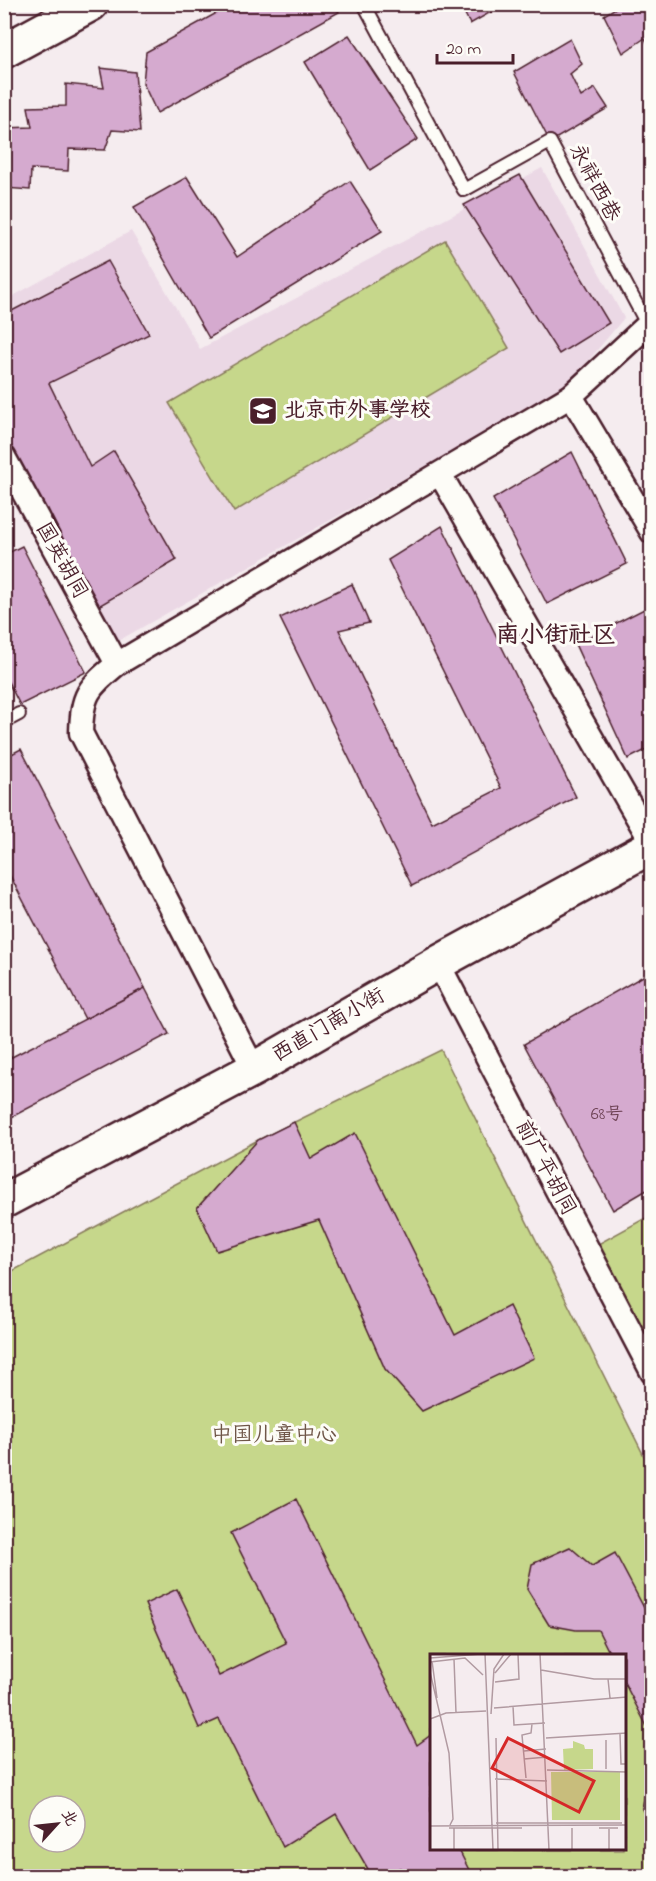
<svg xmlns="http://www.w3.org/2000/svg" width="656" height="1881" font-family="'Indie Flower','LXGW WenKai TC',sans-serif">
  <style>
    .built { fill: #ebd8e5 }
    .green { fill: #c6d78b; stroke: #887b5b; stroke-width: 1.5; fill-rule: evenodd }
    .building { fill: #d5aacf; stroke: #4a1f2b; stroke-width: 1.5 }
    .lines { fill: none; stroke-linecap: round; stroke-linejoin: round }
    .lane-casing { stroke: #4a1f2b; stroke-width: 16 }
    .street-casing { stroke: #4a1f2b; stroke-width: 27 }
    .secondary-casing { stroke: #4a1f2b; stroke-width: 38 }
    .lane { stroke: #fdfcf7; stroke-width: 12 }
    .street { stroke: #fdfcf7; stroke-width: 22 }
    .secondary { stroke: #fdfcf7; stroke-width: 33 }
    .labels { text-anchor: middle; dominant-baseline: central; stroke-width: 6; stroke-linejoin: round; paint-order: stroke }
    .number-label { font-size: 18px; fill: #6d4254 }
    .street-label { font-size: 21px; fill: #4a1f2b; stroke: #fdfcf7 }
    .poi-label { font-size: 21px; font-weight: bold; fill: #4a1f2b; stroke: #fdfcf7; text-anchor: start }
    .park-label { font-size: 21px; fill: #6f5648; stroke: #fdfcf7 }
    .quarter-label { font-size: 24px; font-weight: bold; fill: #4a1f2b; stroke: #fdfcf7 }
    .inset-road { fill: none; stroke: #b19aa1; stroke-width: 1.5 }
    .view { fill: #d62828; fill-opacity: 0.15; stroke: #d62828; stroke-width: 3 }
    .inset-edge { fill: none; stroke: #4a1f2b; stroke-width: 3 }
  </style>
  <rect width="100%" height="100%" fill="#f5ecef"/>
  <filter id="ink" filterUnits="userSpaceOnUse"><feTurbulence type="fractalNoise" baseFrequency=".0167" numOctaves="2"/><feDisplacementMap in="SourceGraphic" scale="12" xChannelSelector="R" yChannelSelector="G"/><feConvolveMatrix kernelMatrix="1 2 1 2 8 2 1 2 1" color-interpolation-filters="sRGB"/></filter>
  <g filter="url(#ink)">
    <polygon class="built" points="542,168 624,318 568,385 118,641 5,438 4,301 131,231 200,349"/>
    <g class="green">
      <polygon points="445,240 509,348 234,512 169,403"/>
      <path d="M 441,1050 L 651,1470 L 651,1876 L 5,1876 L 5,1275 L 258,1140 ZM 431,1656 L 624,1656 L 624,1850 L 431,1850 ZM 39,1806 L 75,1806 L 75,1842 L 39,1842 Z"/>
      <polygon points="651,1215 651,1367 589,1249"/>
    </g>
    <g class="building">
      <polygon points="233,4 334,4 339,12 157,113 143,83 146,52"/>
      <polygon points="460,4 505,4 470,24"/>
      <polygon points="622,4 652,4 652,53 645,38 623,53 604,15"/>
      <polygon points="349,35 418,139 370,170 305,62"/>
      <polygon points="570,39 582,64 570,74 581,97 595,88 608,108 550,142 514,72"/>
      <polygon points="100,68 135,72 140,132 112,130 105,150 69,149 68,171 31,169 30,190 6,188 4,193 4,128 32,127 28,107 66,106 66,84 104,88"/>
      <polygon points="520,175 609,323 559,354 464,205"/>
      <polygon points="187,177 237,257 350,181 382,231 209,338 134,207"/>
      <polygon points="108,261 149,334 49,383 90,467 114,451 177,560 97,607 48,509 38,517 4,455 4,315"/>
      <polygon points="572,452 627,564 547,604 493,499"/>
      <polygon points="442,526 576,797 412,886 280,618 352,584 369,623 339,630 432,823 501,788 388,560"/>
      <polygon points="22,546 86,672 20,705 4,674 4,555"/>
      <polygon points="652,605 652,747 628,759 575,644"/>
      <polygon points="21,749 145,988 85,1019 4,864 4,758"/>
      <polygon points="652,971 652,1187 613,1210 524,1044"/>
      <polygon points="145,988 169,1034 4,1121 4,1061"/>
      <polygon points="294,1122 311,1159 355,1133 455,1335 509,1306 534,1358 422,1411 385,1369 319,1220 217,1251 197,1208 258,1140"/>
      <polygon points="296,1499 417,1745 431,1735 431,1850 466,1850 460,1852 472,1876 404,1876 400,1868 381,1876 372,1876 336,1814 283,1847 219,1719 199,1728 145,1604 177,1589 219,1676 286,1643 231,1533"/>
      <polygon points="570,1547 592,1566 615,1553 652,1623 652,1736 624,1682 624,1656 611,1656 598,1630 576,1630 549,1625 527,1589 532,1564"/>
      <polygon points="652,1775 652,1827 642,1809 648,1778"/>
    </g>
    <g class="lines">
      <g class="lane-casing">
        <g id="lane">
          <polyline points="364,4 464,190 550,142 647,324"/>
          <polyline points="4,722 19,714"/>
        </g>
      </g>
      <g class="street-casing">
        <g id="street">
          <polyline points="571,396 652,532"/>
          <polyline points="4,457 117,664"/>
          <polyline points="440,474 652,843"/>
          <polyline points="438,963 652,1372"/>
          <path d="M 254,1069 L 81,733 C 82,694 88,688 117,664 L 571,396 L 652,321"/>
        </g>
      </g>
      <g class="secondary-casing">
        <g id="secondary">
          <polyline points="4,51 91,4"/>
          <polyline points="4,1201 254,1069 438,963 652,846"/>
        </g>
      </g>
      <use href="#lane" class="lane"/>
      <use href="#street" class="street"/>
      <use href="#secondary" class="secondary"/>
    </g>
  </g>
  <defs>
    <g id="school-square" transform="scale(1.5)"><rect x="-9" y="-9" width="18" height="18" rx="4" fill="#4a1f2b" stroke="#fdfcf7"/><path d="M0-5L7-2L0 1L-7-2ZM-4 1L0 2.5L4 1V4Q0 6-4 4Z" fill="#fff"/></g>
  </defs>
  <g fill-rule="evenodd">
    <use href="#school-square" x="263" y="411"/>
  </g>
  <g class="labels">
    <g class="number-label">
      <text x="607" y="1115">68号</text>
    </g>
    <g class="street-label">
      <text transform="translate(594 183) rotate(62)">永祥西巷</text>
      <text transform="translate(61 561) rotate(61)">国英胡同</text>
      <text transform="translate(329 1026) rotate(-30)">西直门南小街</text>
      <text transform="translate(545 1168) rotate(62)">前广平胡同</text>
    </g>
    <g class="poi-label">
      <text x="284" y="411">北京市外事学校</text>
    </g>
    <g class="park-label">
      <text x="274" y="1436">中国儿童中心</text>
    </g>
    <g class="quarter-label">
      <text x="556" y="636">南小街社区</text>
    </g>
  </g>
  <g transform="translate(430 1654)">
    <rect width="196" height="196" fill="#f5ecef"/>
    <path d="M 143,87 L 154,91 L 155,95 L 163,95 L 163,115 L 134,116 L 133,95 L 143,94 ZM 121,118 L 190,118 L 190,166 L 122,166 Z" fill="#c6d78b"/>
    <path class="inset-road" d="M 55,0 L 63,196M 110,0 L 119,196M 0,4 L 51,0M 24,5 L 26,59M 2,7 L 7,44M 0,8 L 35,4 L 53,21M 111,16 L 164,25 L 197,25M 0,18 L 19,99 L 23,165 L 20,171M 65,19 L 81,0M 178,25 L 180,44M 65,28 L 89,25 L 88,0M 83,52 L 84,71 L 115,69M 64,54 L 197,43M 61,60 L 64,15 L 74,0M 0,65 L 16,59 L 56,57M 190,80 L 191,110 L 197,110M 66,84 L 68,196M 116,84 L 197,79M 176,86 L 176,115M 94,97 L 116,95M 94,105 L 117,103M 117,116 L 197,118M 96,124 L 92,81 L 101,79 L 102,70M 65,125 L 117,127M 66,169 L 192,169M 0,172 L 197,171M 19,174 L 92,174M 24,174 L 24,196M 142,174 L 142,196M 169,174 L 188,174M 179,196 L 179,175"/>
    <path class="view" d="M 78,84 L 164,127 L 149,158 L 62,114 Z"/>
    <rect width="196" height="196" class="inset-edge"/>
  </g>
  <rect width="656" height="1881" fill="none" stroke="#fdfcf7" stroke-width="24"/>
  <rect x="12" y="12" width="632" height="1857" fill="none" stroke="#4a1f2b" stroke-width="2" filter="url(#ink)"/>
  <g transform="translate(57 1824) rotate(63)"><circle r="28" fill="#fdfcf7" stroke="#b5a4a5" stroke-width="1.5"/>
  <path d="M0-4.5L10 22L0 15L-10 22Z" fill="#4a1f2b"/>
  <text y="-9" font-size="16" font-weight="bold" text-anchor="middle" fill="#4a1f2b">北</text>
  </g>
  <path d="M437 54v9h76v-9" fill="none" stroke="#4a1f2b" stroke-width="3"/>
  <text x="446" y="54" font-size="18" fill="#4a1f2b" stroke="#fdfcf7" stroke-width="4.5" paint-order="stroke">20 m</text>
</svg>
